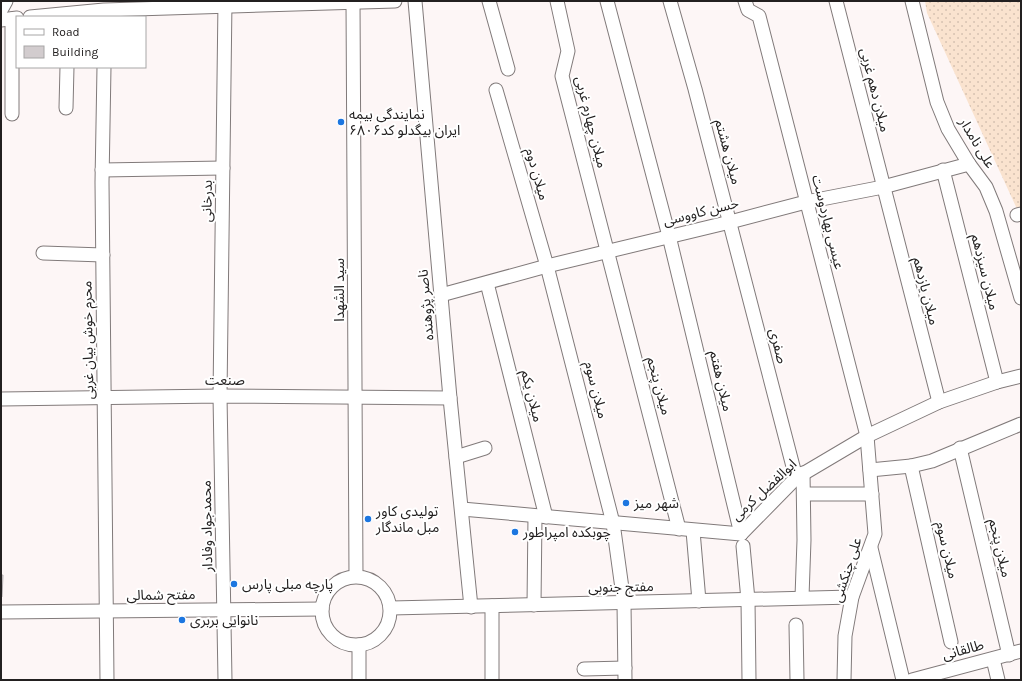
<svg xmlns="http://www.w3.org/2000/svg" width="1022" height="681" font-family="Karla,'Noto Sans Arabic',sans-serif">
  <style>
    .grass { fill: url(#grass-dots) }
    .building { fill: #d2ccce; stroke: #b3adaf }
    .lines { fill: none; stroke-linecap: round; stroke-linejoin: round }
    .minor-casing { stroke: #817a7a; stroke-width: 15 }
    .minor { stroke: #fff; stroke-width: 13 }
    .poi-dot { fill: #1c76e0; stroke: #fff; stroke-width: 1.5 }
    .labels { text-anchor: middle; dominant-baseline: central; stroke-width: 4; stroke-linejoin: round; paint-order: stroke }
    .street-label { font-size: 14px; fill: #232020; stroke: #fff }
    .poi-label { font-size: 14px; fill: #232020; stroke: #fff; text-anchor: start }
  </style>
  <defs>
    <pattern id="grass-dots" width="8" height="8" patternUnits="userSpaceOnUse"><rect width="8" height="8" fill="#fae3cf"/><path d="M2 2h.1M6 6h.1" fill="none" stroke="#d6c2b1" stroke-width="1.8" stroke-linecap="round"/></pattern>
  </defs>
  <rect width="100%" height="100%" fill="#fdf6f6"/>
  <polygon class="grass" points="925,1 1021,1 1021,208 1017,209 927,13"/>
  <polygon class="building" points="1,575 3,575 2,597 1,597"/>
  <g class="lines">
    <g class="minor-casing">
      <g id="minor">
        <polyline points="353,1 356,576"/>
        <polyline points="415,1 450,398 471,607"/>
        <polyline points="489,1 508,69"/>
        <polyline points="557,1 568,51 562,76 679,529"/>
        <polyline points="607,1 669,236 741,534"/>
        <polyline points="670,1 695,89 796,478"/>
        <polyline points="745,1 748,10 759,16 867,436 875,534 852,597 845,636 844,680"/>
        <polyline points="836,1 939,402"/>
        <polyline points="912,1 937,102 948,129 969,164 986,187 996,211 1021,298"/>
        <polyline points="1,10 6,1"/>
        <polyline points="30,17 104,10 395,1"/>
        <polyline points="1,20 17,18"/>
        <polyline points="104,67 102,182 107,680"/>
        <polyline points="496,90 547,266 613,523 624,603 625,680"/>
        <polyline points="66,108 67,67"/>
        <polyline points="12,114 12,19"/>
        <polyline points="102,170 223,168"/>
        <polyline points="943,170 997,382"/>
        <polyline points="1017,215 1021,214"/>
        <polyline points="43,253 103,255"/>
        <polyline points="487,283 546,517"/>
        <polyline points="441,295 547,266 730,222 806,202 883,187 969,164"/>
        <polyline points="1,399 220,396 450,398"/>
        <polyline points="960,448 1009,655"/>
        <polyline points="456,457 485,448"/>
        <polyline points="911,466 951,642"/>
        <polyline points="870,470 911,466 932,461 1021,424"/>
        <polyline points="804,494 872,494"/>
        <polyline points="462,509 741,534 796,478 867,436 939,402 997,382 1021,376"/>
        <polyline points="693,531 699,601"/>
        <polyline points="743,546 748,600 749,680"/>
        <polyline points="871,548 903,680"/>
        <circle cx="356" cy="611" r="34"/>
        <polyline points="802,597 804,540 803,473"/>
        <polyline points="534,605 535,516"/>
        <polyline points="492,606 492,680"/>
        <polyline points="391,608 852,597"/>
        <polyline points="1,612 322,609"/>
        <polyline points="796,625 797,680"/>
        <polyline points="359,645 359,680"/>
        <polyline points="993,659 998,680"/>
        <polyline points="584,669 625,668"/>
        <polyline points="225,680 220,396 225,1"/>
        <polyline points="912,680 1021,651"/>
      </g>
    </g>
    <use href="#minor" class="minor"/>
  </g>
  <g class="poi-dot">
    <circle cx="341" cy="122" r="4"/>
    <circle cx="626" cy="503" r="4"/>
    <circle cx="368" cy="519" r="4"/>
    <circle cx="515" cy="532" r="4"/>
    <circle cx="234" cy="584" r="4"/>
    <circle cx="182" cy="620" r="4"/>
  </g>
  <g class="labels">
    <g class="street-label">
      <text transform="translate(875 90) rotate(76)">میلان دهم غربی</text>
      <text transform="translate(591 122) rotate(76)">میلان چهارم غربی</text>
      <text transform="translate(977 143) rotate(59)">علی نامدار</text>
      <text transform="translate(728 152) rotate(75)">میلان هشتم</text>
      <text transform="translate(537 174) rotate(74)">میلان دوم</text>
      <text transform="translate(207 201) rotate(-89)">بدرخانی</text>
      <text transform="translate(701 212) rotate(-14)">حسن کاووسی</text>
      <text transform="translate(828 222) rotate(76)">عیسی بهاردوست</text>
      <text transform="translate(985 272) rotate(76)">میلان سیزدهم</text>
      <text transform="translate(339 290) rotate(-90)">سید الشهدا</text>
      <text transform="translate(926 291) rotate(76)">میلان یازدهم</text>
      <text transform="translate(426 305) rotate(-95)">ناصر پژوهنده</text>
      <text transform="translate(88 340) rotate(-91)">محرم خوش بیان غربی</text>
      <text transform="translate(778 346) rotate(76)">صفری</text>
      <text x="225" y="380">صنعت</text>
      <text transform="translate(721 381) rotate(77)">میلان هفتم</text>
      <text transform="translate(659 386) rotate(75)">میلان پنجم</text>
      <text transform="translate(596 390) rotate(76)">میلان سوم</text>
      <text transform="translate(532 396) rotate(76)">میلان یکم</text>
      <text transform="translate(764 490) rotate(-43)">ابوالفضل کرمی</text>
      <text transform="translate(207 526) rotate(-91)">محمدجواد وفادار</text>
      <text transform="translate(1000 548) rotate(77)">میلان پنجم</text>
      <text transform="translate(947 550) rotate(77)">میلان سوم</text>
      <text transform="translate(847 570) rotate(-72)">علی چنکشی</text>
      <text transform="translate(621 587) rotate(-1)">مفتح جنوبی</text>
      <text transform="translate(161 595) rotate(-1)">مفتح شمالی</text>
      <text transform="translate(963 650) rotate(-15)">طالقانی</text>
    </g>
    <g class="poi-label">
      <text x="349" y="114">نمایندگی بیمه<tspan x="349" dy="16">ایران بیگدلو کد۶۸۰۶</tspan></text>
      <text x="634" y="503">شهر میز</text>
      <text x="376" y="511">تولیدی کاور<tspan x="376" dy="16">مبل ماندگار</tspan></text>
      <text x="523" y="532">چوبکده امپراطور</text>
      <text x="242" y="584">پارچه مبلی پارس</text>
      <text x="190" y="620">نانوایی بربری</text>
    </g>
  </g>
  <rect width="1022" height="681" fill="none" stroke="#232020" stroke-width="4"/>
  <rect x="16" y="16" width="130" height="52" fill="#ffffff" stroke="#a7a6a6"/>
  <rect x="24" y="29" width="20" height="6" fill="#ffffff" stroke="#a7a6a6"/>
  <text x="52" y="36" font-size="12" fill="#232020">Road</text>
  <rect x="24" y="46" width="20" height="12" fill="#d2ccce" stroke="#a7a6a6"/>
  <text x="52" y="56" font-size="12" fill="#232020">Building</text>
</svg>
